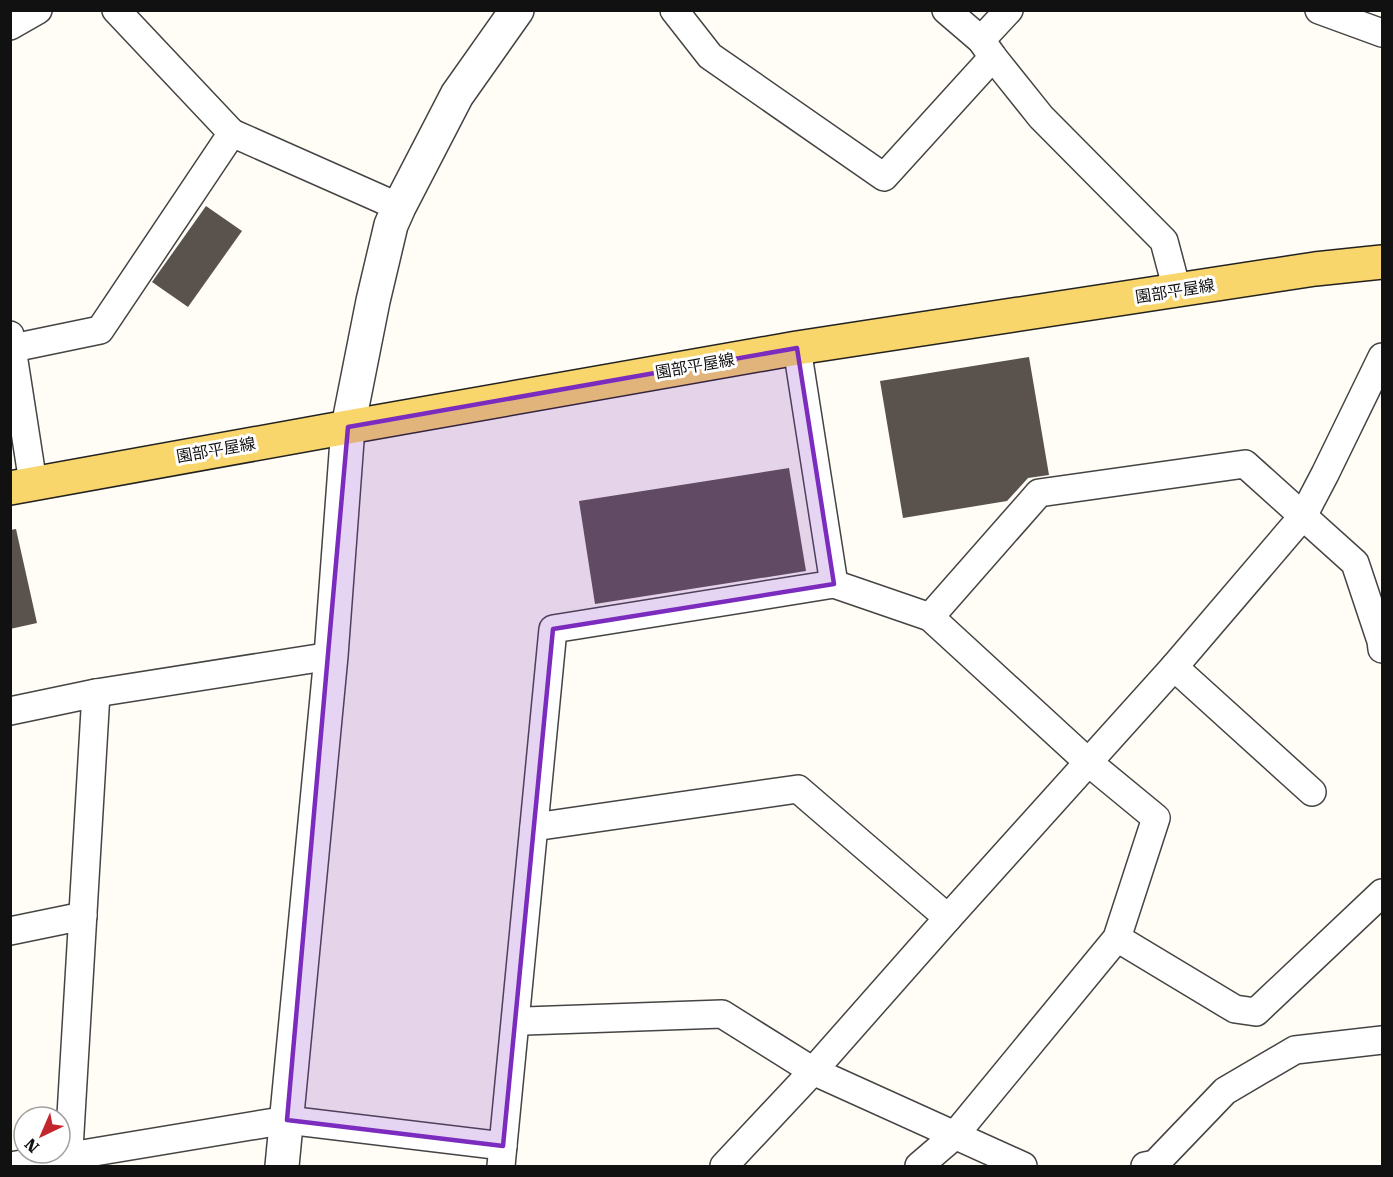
<svg xmlns="http://www.w3.org/2000/svg" width="1393" height="1177" font-family="'Roboto Serif','Noto Sans JP',serif">
  <style>
    .building { fill: #5a524d }
    .lines { fill: none; stroke-linecap: round; stroke-linejoin: round }
    .minor-casing { stroke: #444; stroke-width: 30 }
    .tertiary-casing { stroke: #444; stroke-width: 36 }
    .primary-casing { stroke: #222; stroke-width: 36 }
    .minor { stroke: #fff; stroke-width: 27 }
    .tertiary { stroke: #fff; stroke-width: 33 }
    .primary { stroke: #f9d66b; stroke-width: 33 }
    .marked { fill: #7b2cbf; fill-opacity: 0.2; stroke: #7b2cbf; stroke-width: 4.5; stroke-linejoin: round }
    .labels { text-anchor: middle; dominant-baseline: central; stroke-width: 6; stroke-linejoin: round; paint-order: stroke }
    .street-label { font-size: 16px; fill: #111; stroke: #fff }
  </style>
  <rect width="100%" height="100%" fill="#fffdf5"/>
  <g class="building">
    <polygon points="206,206 242,231 188,307 152,282"/>
    <polygon points="1029,357 1049,475 1028,478 1007,501 903,518 880,381"/>
    <polygon points="789,468 806,571 595,604 579,501"/>
    <polygon points="16,529 37,623 10,629 10,530"/>
  </g>
  <g class="lines">
    <g class="minor-casing">
      <g id="minor">
        <polyline points="674,10 710,56 884,177 993,57"/>
        <polyline points="946,10 981,40 993,57 1041,117 1164,241 1177,290"/>
        <polyline points="1319,10 1382,33"/>
        <polyline points="10,26 38,10"/>
        <polyline points="981,40 1009,10"/>
        <polyline points="232,133 399,207"/>
        <polyline points="10,335 33,483"/>
        <polyline points="13,348 100,330 232,133 116,10"/>
        <polyline points="797,348 834,584"/>
        <polyline points="1174,667 1312,792"/>
        <polyline points="10,711 96,693 331,656"/>
        <polyline points="534,827 798,789 948,918"/>
        <polyline points="10,931 83,916"/>
        <polyline points="1117,938 1235,1009 1256,1012 1382,893"/>
        <polyline points="525,1021 722,1014 813,1071 1023,1166"/>
        <polyline points="10,1166 287,1120 503,1146"/>
        <polyline points="68,1166 96,693"/>
        <polyline points="501,1166 553,629 834,584 930,617 1039,493 1245,464 1355,563 1381,641 1382,649"/>
        <polyline points="724,1166 813,1071 948,918 1174,667 1303,516 1325,474 1382,357"/>
        <polyline points="919,1166 954,1136 1117,938 1156,818 1088,762 930,617"/>
        <polyline points="1145,1166 1155,1164 1225,1091 1295,1050 1382,1040"/>
      </g>
    </g>
    <g class="tertiary-casing">
      <polyline id="tertiary" points="282,1166 331,656 348,427 373,301 391,225 399,207 457,95 517,10"/>
    </g>
    <g class="primary-casing">
      <polyline id="primary" points="10,488 348,427 797,348 1315,269 1382,262"/>
    </g>
    <use href="#minor" class="minor"/>
    <use href="#tertiary" class="tertiary"/>
    <use href="#primary" class="primary"/>
  </g>
  <path class="marked" d="M 797,348 L 834,584 L 553,629 L 503,1146 L 287,1120 L 348,427 Z"/>
  <g class="labels">
    <g class="street-label">
      <text transform="translate(1175 291) rotate(-9)">園部平屋線</text>
      <text transform="translate(695 366) rotate(-10)">園部平屋線</text>
      <text transform="translate(216 450) rotate(-10)">園部平屋線</text>
    </g>
  </g>
  <rect width="1393" height="1177" fill="none" stroke="#111111" stroke-width="24"/>
  <g transform="translate(42 1135) rotate(224)"><circle r="28" fill="#ffffff" stroke="#a0a0a0" stroke-width="1.5"/>
  <path d="M0-4.5L10 22L0 15L-10 22Z" fill="#c4262e"/>
  <text y="-9" font-size="16" font-weight="bold" text-anchor="middle" fill="#111111">N</text>
  </g>
</svg>
